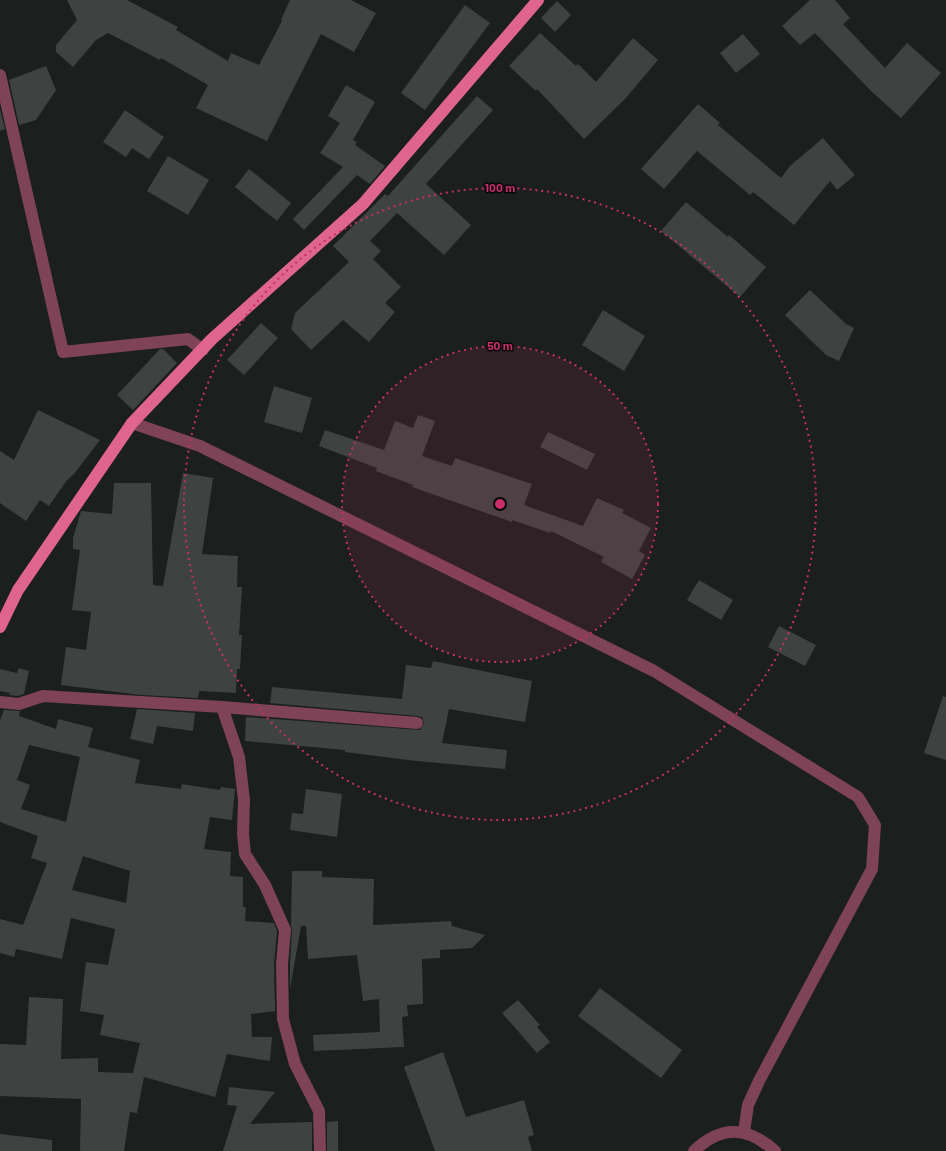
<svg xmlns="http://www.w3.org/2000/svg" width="946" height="1151" font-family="Barlow,sans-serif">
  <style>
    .building { fill: #3e4240; fill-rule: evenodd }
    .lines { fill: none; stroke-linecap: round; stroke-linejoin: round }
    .minor { stroke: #7e4356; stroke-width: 12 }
    .major { stroke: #df648e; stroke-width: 12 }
    .ring { fill: none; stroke: #c72e6a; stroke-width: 2; stroke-dasharray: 2 4 }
    .centre { fill: #c72e6a; stroke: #070808; stroke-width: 2 }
    .ring-label { font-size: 12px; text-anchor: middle; font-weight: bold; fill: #c72e6a; stroke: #070808; stroke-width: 3; stroke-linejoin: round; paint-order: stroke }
  </style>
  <rect width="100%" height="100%" fill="#1b1f1d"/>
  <g class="building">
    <polygon points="67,0 127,0 178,27 176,30 228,61 231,53 259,65 282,21 281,20 290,0 351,0 376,13 354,52 321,34 267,141 196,108 208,85 161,58 160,60 108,33 96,40 73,67 56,52 56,45 77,20"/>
    <polygon points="810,0 835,0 850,18 843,24 885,68 907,43 941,73 901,118 871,91 815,33 800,45 782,26"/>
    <polygon points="557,1 571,15 555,32 541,18"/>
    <polygon points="465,5 490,23 425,110 401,93"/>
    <polygon points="540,33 576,66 578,64 596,82 633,38 658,60 625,99 584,139 537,89 536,91 509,66"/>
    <polygon points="743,34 760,54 736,73 720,53"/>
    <polygon points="46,66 56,90 36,120 19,125 9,80"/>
    <polygon points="346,85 375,102 353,140 357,142 355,145 385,166 370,184 357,175 304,230 293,219 343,167 320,153 340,123 328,116"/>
    <polygon points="477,96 493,110 426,184 471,225 444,255 397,213 370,241 381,251 373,259 401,287 385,303 395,312 369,342 343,320 311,350 291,329 295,313 349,262 333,246 385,194 388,196"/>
    <polygon points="698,104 720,123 718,125 781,178 790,166 823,138 855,175 837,190 830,181 794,225 753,192 750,195 697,151 664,189 641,169"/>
    <polygon points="0,109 5,129 0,131"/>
    <polygon points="125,110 164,137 149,159 132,148 126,157 103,142"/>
    <polygon points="168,156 209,180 188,215 147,191"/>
    <polygon points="249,169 291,203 277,221 235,187"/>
    <polygon points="686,202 728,237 729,235 766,267 740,297 661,231"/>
    <polygon points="810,290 846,324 854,328 839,361 826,355 785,315"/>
    <polygon points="603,310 645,336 624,371 582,345"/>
    <polygon points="261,323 278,338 244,375 227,360"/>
    <polygon points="160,349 163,349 177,363 133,410 117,395"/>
    <polygon points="274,386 312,398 302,433 264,422"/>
    <polygon points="38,410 100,440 74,474 67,480 49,506 40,500 26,521 0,503 0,451 14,460"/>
    <polygon points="418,415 435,421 422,456 452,466 455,458 532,484 524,505 583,526 597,498 624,510 622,513 651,528 639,551 645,555 632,579 601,562 604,557 551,531 550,533 512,520 512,522 412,487 413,485 376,471 377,468 319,446 325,430 384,450 395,421 413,428"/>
    <polygon points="548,432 595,454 587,470 540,447"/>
    <polygon points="183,473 213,478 202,554 238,556 237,587 242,587 239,635 242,635 240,669 237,669 236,693 199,691 198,698 141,695 61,685 66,647 86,650 91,612 72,610 80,550 73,549 73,538 81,511 112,514 114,483 151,483 153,585 163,586"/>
    <polygon points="699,580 733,600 721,620 687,600"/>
    <polygon points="779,626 816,645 805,666 768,647"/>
    <polygon points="433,661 532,681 525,722 449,709 442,743 507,750 505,769 416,761 345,752 345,750 245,741 246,717 420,730 424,723 422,717 418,716 270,703 272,687 402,699 406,665 431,668"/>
    <polygon points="19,668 29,671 24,694 18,696 9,695 10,693 0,691 0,669 17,673"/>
    <polygon points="943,696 946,697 946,760 924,753"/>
    <polygon points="137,709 195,713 193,731 157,726 153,744 130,739"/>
    <path d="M 4,710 L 20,711 L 19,716 L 56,729 L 58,719 L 93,728 L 88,747 L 140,760 L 135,783 L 181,789 L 182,784 L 220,790 L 221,787 L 235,789 L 232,820 L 210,817 L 204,849 L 231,852 L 230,876 L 243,877 L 243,907 L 246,907 L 245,921 L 274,923 L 277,931 L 274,964 L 275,1011 L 251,1014 L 252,1037 L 272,1037 L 270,1061 L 227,1054 L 215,1097 L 144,1077 L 137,1113 L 130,1112 L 124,1151 L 80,1151 L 81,1099 L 0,1096 L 0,1044 L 26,1045 L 29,997 L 63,999 L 61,1059 L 98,1058 L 98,1072 L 133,1073 L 140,1043 L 100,1035 L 104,1015 L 80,1011 L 86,962 L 108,965 L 115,929 L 71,918 L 62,959 L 16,949 L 14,957 L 0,953 L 0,919 L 23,925 L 47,863 L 31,858 L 38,836 L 0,822 L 0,720 ZM 29,745 L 80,757 L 66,822 L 21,809 L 30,785 L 17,780 ZM 83,856 L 130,871 L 126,903 L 72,890 Z"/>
    <polygon points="306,789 342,794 337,837 290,830 292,813 303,814"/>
    <polygon points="292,871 322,871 322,877 374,879 373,925 451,921 452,926 485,935 472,948 440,950 440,958 422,959 423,1004 407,1005 408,1016 402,1017 404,1047 314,1051 313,1035 380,1032 379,999 363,1001 357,955 308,959 306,926 301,926 290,989 290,964 292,931 291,925"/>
    <polygon points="600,988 682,1050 661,1078 578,1016"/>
    <polygon points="518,1000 540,1025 537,1027 550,1042 537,1053 502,1013"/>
    <polygon points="443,1052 466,1117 524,1100 534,1135 528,1137 532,1151 435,1151 404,1067"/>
    <polygon points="229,1087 275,1092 250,1124 312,1122 312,1151 223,1151 237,1106 227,1105"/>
    <polygon points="338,1121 338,1151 327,1151 327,1122"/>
    <polygon points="0,1134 52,1140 52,1151 0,1151"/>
  </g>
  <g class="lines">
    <g class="minor">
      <polyline points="0,75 63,352 188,339 203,350"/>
      <polyline points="132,423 200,446 654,671 858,797 875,825 872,869 759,1081 748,1105 744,1132"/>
      <polyline points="0,702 19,704 43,696 222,707 417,723"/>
      <polyline points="222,707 239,757 244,800 243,834 245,854 265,885 285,930 282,964 283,1019 295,1064 319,1111 320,1151"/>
      <path d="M 694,1151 C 721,1125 747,1126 775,1151"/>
    </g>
    <polyline class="major" points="0,627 18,590 132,423 212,339 363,204 538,0"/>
  </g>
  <circle cx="500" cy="504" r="158" fill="#c72e6a" fill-opacity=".12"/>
  <g class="ring">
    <circle cx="500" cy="504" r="158"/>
    <circle cx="500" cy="504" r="316"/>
  </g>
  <circle cx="500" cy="504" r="6" class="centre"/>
  <g class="ring-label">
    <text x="500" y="192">100 m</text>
    <text x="500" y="350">50 m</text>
  </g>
</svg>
